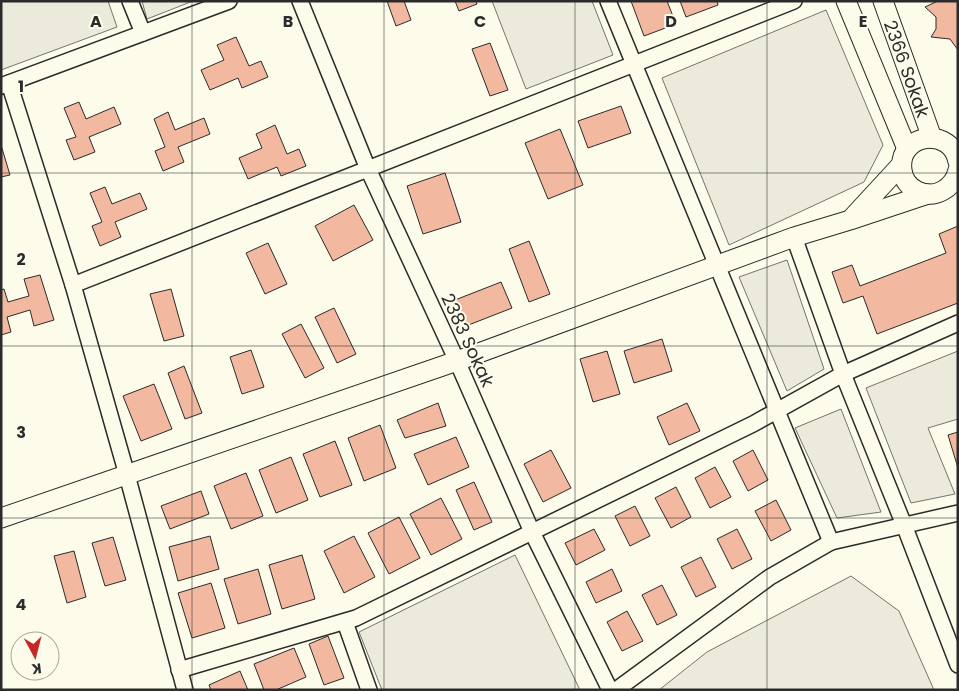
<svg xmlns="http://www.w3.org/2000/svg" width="959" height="691" font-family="Poppins,sans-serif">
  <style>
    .green { fill: #ecebdb; stroke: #74746e }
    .building { fill: #f2b8a0; stroke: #2b2b2b }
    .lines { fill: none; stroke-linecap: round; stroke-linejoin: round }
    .minor-casing { stroke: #2b2b2b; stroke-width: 18 }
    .tertiary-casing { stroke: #2b2b2b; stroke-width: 21 }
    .minor { stroke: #fdfbea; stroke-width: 15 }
    .tertiary { stroke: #fdfbea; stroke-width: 19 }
    .grid { fill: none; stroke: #2b2b2b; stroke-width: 1; stroke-opacity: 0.55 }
    .labels { text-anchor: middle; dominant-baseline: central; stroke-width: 4; stroke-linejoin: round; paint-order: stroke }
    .street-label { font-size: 18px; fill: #2b2b2b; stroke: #fdfbea }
    .grid-label { font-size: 16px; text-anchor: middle; font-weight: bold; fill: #2b2b2b; stroke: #fdfbea; stroke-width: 4; stroke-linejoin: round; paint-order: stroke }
  </style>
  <rect width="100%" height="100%" fill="#fdfbea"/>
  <g class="green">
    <polygon points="1,1 108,1 117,27 1,70"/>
    <polygon points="142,1 193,1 147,19"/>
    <polygon points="492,1 592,1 613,55 526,89"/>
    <polygon points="826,10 883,145 864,182 729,245 662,78"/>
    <polygon points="787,260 824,369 787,391 739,277"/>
    <polygon points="958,351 958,419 928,428 955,494 911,503 866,388"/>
    <polygon points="841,409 881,512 837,518 795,428"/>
    <polygon points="515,555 580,690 382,690 359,632"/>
    <polygon points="851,576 899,611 934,690 659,690 707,652"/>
  </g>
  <g class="building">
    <polygon points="387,1 404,1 411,20 396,26"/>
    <polygon points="455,1 476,1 477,4 459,11"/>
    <polygon points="631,1 667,1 676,24 644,36"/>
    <polygon points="680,1 717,1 718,5 686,17"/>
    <polygon points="938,1 958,1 958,50 950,39 931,37 936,29 936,17 925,7"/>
    <polygon points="236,37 249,66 261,61 268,77 242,88 238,78 210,90 201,70 224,60 217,45"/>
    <polygon points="490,43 508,90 490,96 472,49"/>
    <polygon points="79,102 86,119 114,107 121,124 89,137 95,152 74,160 66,140 76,137 64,108"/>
    <polygon points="621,106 631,133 588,148 578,121"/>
    <polygon points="168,112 175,130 204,118 210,134 178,147 184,162 163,171 155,151 165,147 154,119"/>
    <polygon points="275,125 287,154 299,149 306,166 281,176 277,167 248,179 239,158 262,148 256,134"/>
    <polygon points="560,129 583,185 548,199 525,143"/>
    <polygon points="1,145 10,175 1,177"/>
    <polygon points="445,173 461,222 423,234 407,186"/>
    <polygon points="105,187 112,204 140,193 147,209 115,222 121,237 100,246 92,226 102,222 90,193"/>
    <polygon points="354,205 373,240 333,261 315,226"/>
    <polygon points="958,226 958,303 877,334 863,296 843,303 832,272 852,265 860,286 946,253 939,234"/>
    <polygon points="529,241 550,294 529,302 509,249"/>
    <polygon points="268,243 287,284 265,294 246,253"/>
    <polygon points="40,275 54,320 34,326 30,310 7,317 11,332 1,335 1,290 4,289 8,302 29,296 24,279"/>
    <polygon points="501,282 512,308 466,326 455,300"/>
    <polygon points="171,289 184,336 164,341 150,294"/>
    <polygon points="334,308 356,354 337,363 315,317"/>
    <polygon points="301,324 324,368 305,378 282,334"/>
    <polygon points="662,339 672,371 634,383 624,351"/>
    <polygon points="251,350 264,387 242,394 230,357"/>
    <polygon points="607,351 620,394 593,402 580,359"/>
    <polygon points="184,366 202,413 185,419 168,373"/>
    <polygon points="154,384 172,429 141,441 123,396"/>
    <polygon points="438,403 446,426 405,438 397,420"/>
    <polygon points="687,403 700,431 669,445 657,417"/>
    <polygon points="380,425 396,468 364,481 348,438"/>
    <polygon points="958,432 958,468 948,435"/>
    <polygon points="456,437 469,467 428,485 414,454"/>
    <polygon points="335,441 352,485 320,497 303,454"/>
    <polygon points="551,450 571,488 543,502 524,464"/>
    <polygon points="753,450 768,480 748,491 733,461"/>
    <polygon points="291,457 308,500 276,513 259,470"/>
    <polygon points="715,467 731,497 710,508 695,478"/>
    <polygon points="246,473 263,516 231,529 214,486"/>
    <polygon points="474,482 492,522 474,530 456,490"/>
    <polygon points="676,487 691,517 671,528 655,498"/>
    <polygon points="201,491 209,514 170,529 161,506"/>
    <polygon points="441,498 462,539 431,555 410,514"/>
    <polygon points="776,500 791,530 771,541 755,511"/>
    <polygon points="635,506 650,536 630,546 615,516"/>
    <polygon points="399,517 420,558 389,574 368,533"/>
    <polygon points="594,529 605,550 576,565 565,543"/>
    <polygon points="737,529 752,559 732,569 717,539"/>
    <polygon points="210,536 219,569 178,581 169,547"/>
    <polygon points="354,536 375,577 344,593 324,551"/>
    <polygon points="113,537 126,580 105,586 92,543"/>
    <polygon points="74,551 86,597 67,603 54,556"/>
    <polygon points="302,555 315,599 282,609 269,565"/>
    <polygon points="701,557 716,587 696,597 681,567"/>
    <polygon points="258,569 271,614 238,624 224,579"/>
    <polygon points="612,569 622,591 596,603 586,582"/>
    <polygon points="211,583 225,628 192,638 178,593"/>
    <polygon points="662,585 677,615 657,625 642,595"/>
    <polygon points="627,611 643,641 622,651 607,622"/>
    <polygon points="328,636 344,678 324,685 309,644"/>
    <polygon points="294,648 306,677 276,690 264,690 254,664"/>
    <polygon points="240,671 248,690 211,690 209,685"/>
  </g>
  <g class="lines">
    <g class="minor-casing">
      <g id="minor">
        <polyline points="130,1 143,33"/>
        <polyline points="300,1 368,169 457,361 532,532 610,690"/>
        <polyline points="608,1 831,542"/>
        <polyline points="9,83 73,285 127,475 185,690"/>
        <polyline points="1,86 229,1"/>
        <polyline points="794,237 843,374 904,525 958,665"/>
        <polyline points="73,285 794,1"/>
        <polyline points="345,622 369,690"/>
        <polyline points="179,670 356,618 753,424 843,374 958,323"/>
        <polyline points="616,690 770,577 831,542 958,513"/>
      </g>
    </g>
    <g class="tertiary-casing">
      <g id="tertiary">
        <polyline points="846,1 907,149"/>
        <path id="s1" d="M 883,1 L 932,138"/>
        <path d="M 958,162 C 952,126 897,133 902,170 C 903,179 909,187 917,191 C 935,200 954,188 958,170"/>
        <polyline points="853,217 901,165"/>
        <polyline points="1,518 457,361 794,237 850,220 928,194"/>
      </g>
    </g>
    <use href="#minor" class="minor"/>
    <use href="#tertiary" class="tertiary"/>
  </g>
  <path class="grid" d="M 192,1 L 192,690M 384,1 L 384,690M 575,1 L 575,690M 767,1 L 767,690M 1,173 L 958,173M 1,346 L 958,346M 1,518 L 958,518"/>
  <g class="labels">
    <g class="street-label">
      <text stroke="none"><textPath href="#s1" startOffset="72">2366 Sokak</textPath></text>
      <text transform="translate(468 340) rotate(65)">2383 Sokak</text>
    </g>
  </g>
  <g class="grid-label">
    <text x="96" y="27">A</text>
    <text x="288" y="27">B</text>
    <text x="480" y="27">C</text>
    <text x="671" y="27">D</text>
    <text x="863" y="27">E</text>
    <text x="21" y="92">1</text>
    <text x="21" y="265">2</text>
    <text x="21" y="438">3</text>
    <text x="21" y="610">4</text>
  </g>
  <rect width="959" height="691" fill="none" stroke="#2b2b2b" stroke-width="5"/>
  <g transform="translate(35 656) rotate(173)"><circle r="24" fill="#fdfbea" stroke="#a9a89e"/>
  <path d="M0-4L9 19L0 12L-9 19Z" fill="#c62828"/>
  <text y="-8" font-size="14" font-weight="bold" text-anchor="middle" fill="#2b2b2b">K</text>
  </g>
</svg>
